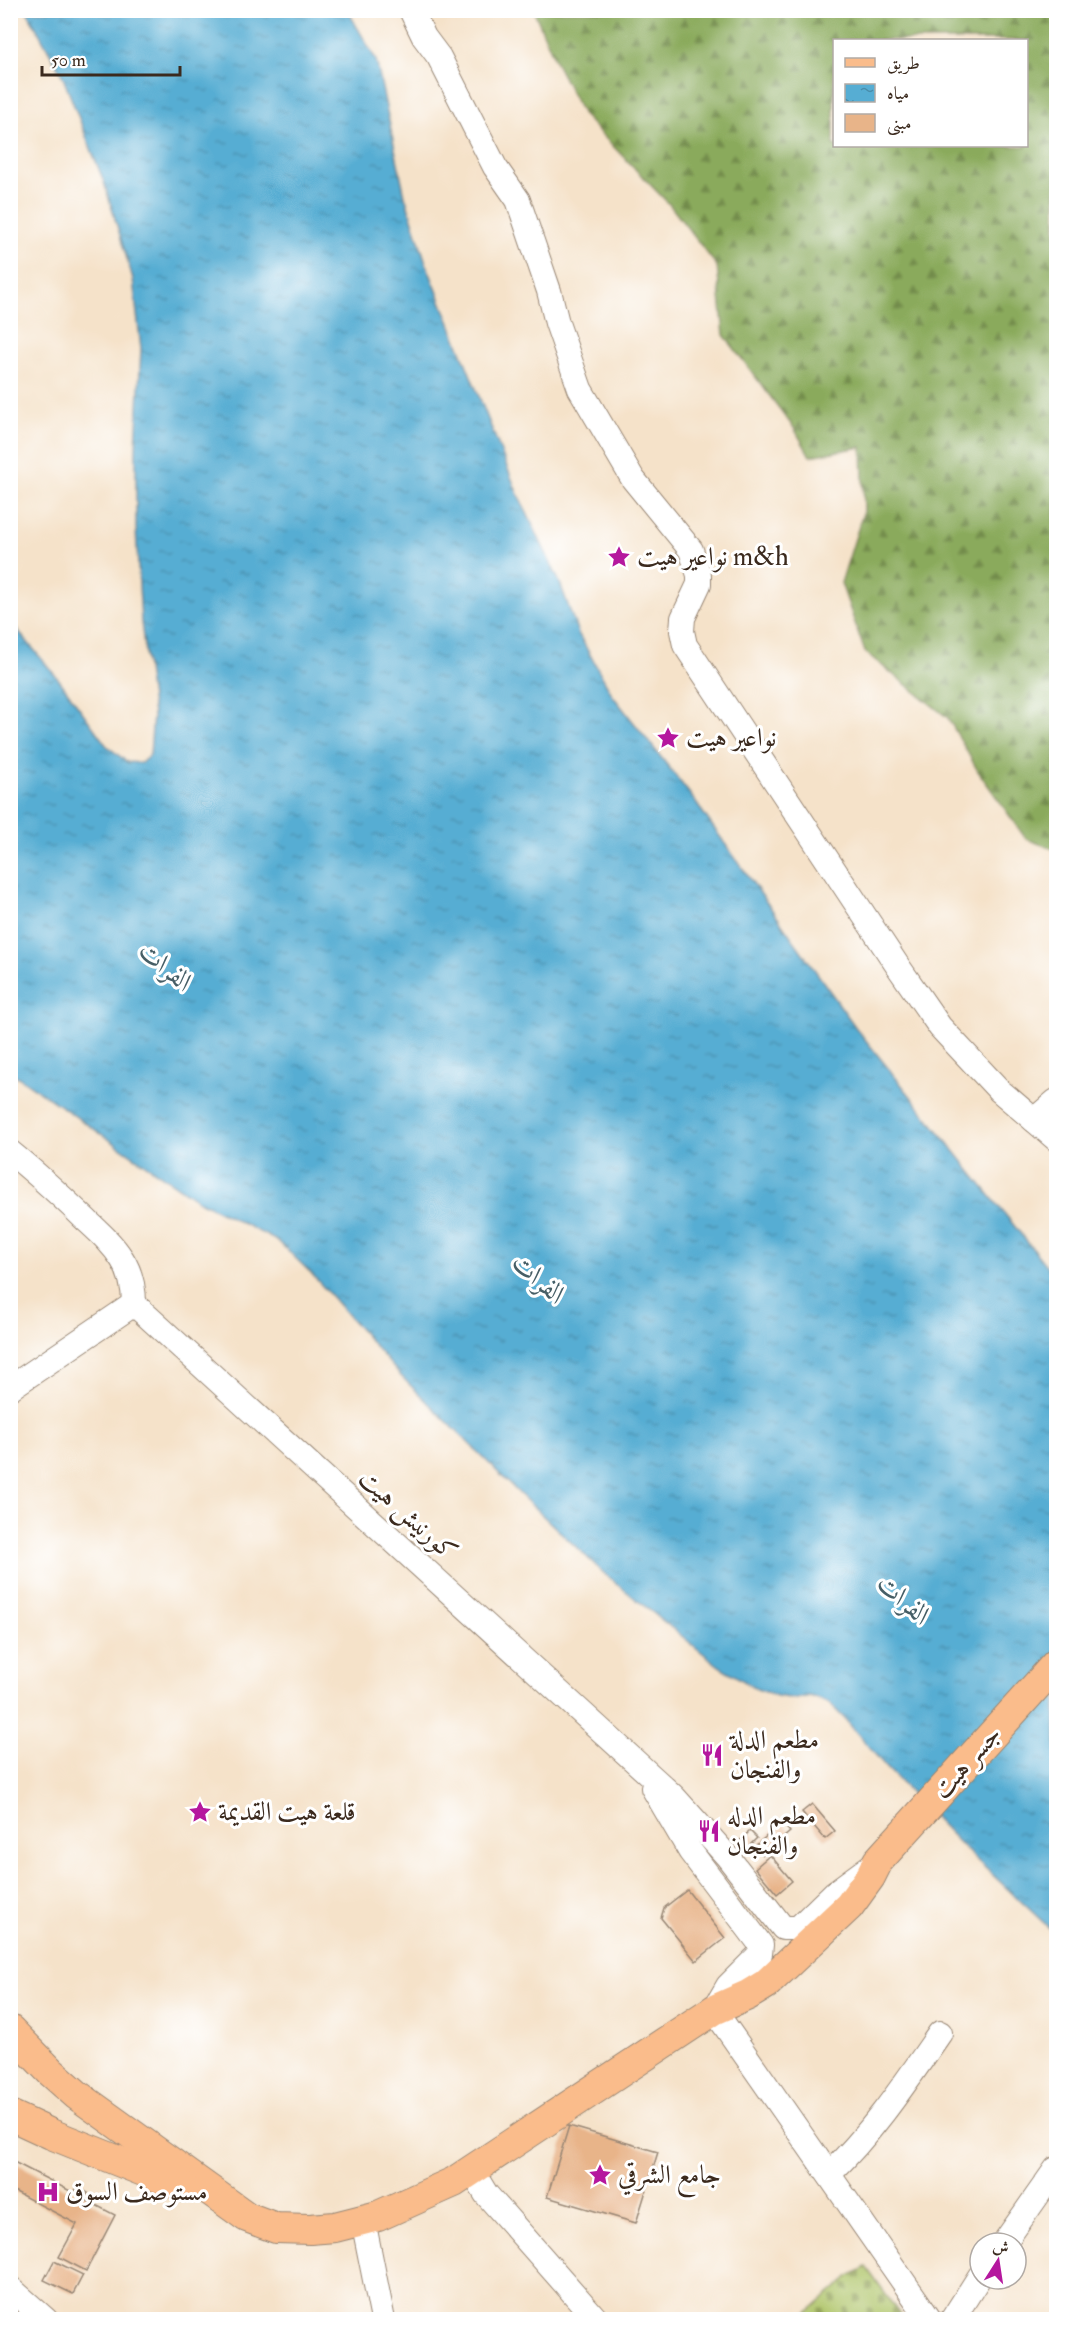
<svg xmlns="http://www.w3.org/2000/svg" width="1067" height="2330" font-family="'IM FELL Double Pica',Amiri,serif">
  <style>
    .forest { fill: url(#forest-firs); stroke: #626a3d; stroke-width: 1.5; fill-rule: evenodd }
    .cemetery { fill: url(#cemetery-stones); stroke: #747743; stroke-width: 1.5 }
    .water { fill: url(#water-ripples); stroke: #486c78; stroke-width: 1.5 }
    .building { fill: #e8b489 }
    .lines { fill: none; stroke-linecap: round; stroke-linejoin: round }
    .minor-casing { stroke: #988674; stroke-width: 26 }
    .major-casing { stroke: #988674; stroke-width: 32 }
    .minor { stroke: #fff; stroke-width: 24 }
    .major { stroke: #fabc8b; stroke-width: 30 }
    .labels { text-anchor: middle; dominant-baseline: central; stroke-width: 6; stroke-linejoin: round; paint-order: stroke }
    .poi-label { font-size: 26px; fill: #3b2a1e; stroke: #fff; text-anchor: start }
    .street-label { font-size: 26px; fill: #3b2a1e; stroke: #fff }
    .water-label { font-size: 27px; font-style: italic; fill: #465e66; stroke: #fff }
  </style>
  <defs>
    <pattern id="forest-firs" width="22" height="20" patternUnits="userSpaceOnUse" patternTransform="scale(1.5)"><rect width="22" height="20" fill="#8aaa5c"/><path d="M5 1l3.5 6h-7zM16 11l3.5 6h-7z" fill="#728b4b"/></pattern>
    <pattern id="cemetery-stones" width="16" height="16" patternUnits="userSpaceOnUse" patternTransform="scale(1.5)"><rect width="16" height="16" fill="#aec468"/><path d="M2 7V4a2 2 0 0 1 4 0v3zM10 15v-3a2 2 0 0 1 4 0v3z" fill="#8f9f55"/></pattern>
    <pattern id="water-ripples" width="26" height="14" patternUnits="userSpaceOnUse" patternTransform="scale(1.5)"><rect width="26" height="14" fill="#56add3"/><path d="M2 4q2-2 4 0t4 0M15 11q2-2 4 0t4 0" fill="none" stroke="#488dab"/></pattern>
  </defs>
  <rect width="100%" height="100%" fill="#fff"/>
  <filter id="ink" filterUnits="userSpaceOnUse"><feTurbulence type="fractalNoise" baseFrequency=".0167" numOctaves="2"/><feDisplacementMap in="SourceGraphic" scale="12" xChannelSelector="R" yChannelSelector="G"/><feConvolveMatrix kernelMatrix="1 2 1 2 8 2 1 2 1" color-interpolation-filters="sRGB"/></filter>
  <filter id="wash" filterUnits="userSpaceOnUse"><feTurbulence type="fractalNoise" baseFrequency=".008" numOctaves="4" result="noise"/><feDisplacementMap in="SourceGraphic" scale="24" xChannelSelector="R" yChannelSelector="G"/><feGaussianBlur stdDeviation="1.35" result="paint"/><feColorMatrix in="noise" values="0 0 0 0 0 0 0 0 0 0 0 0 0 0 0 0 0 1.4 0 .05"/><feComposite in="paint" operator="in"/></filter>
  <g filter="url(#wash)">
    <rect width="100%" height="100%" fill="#f5e2c9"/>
    <path class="forest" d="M 534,11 L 1056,11 L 1056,850 L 1026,839 L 978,771 L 948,718 L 865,652 L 841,583 L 864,510 L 862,447 L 810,456 L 794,428 L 724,335 L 717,266 L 669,204 L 583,115 L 557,65 ZM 834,40 L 1026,40 L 1026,146 L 834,146 Z"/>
    <polygon class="cemetery" points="866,2267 903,2319 800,2319 850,2276"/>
    <polygon class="water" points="27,11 348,11 376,60 405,196 426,263 517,492 560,583 578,633 613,696 689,793 856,1028 1056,1278 1056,1934 966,1850 886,1767 845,1719 829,1703 810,1696 796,1699 777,1696 757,1689 719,1666 606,1575 525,1499 400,1375 311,1273 279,1242 199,1201 11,1072 10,621 60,681 106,745 127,762 141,763 150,755 153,715 141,622 136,528 136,448 141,349 133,279 104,182 62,75"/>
    <g id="blocks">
      <g class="building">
        <polygon points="812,1804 835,1831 825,1839 802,1812"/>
        <polygon points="782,1823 790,1832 763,1855 755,1846"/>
        <polygon points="750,1831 757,1838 736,1858 729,1851"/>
        <polygon points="770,1855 792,1881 777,1894 755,1868"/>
        <polygon points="687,1890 725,1938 696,1961 661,1918 664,1908"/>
        <polygon points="569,2126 658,2152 636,2223 547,2197"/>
        <polygon points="10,2160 74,2193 77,2187 88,2193 84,2199 115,2215 86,2271 59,2257 77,2224 10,2189"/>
        <polygon points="54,2261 83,2275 73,2294 44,2280"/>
      </g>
    </g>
  </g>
  <g filter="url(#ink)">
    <use href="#blocks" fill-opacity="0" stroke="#988674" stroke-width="1.5"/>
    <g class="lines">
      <g class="minor-casing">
        <g id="minor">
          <polyline points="411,10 424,37 439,57 495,167 518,200 549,291 557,323 580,389 633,479 691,550 699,575 699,584 683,618 682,631 685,645 897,965 940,1027 1000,1091 1056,1139"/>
          <polyline points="1034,1120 1056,1101"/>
          <path d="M 10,1152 C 36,1173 60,1195 84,1218 C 98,1231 112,1243 122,1259 C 131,1273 134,1288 134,1304"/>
          <polyline points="134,1304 673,1796 727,1856 783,1928 798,1928 834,1893 875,1863"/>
          <polyline points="10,1388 134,1304"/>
          <polyline points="653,1788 690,1851 761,1945 760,1954 728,1986 714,2010 930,2320"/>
          <polyline points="472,2171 486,2194 597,2320"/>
          <path d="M 829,2174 C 872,2133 906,2082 940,2033"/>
          <polyline points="363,2220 383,2320"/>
          <polyline points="1004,2243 1056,2169"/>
          <polyline points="10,2288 46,2320"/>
          <polyline points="952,2320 980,2276"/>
        </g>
      </g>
      <g class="major-casing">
        <g id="major">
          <polyline points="10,2030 51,2072 77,2095 247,2217 276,2228 310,2229 335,2227 378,2216 454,2182 714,2010 748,1995 766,1984 849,1906 870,1877 878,1861 1056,1664"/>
          <polyline points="10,2115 51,2134 183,2187"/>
        </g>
      </g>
      <use href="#minor" class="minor"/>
      <use href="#major" class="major"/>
    </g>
  </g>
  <defs>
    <g id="sight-bare" transform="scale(1.8)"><path d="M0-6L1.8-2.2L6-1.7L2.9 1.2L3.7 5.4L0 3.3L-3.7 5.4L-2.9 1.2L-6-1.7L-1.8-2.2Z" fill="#b5179e" stroke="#fff" stroke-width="2.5" paint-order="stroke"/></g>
    <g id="restaurant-bare" transform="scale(1.8)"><path d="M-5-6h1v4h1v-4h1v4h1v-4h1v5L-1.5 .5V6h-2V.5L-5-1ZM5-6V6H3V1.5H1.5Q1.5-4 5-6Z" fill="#b5179e" stroke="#fff" stroke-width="2.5" paint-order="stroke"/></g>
    <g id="hospital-bare" transform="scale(1.8)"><path d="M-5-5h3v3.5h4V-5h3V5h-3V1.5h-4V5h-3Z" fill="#b5179e" stroke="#fff" stroke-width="2.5" paint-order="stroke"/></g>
  </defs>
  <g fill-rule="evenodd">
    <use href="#sight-bare" x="619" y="557"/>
    <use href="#sight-bare" x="668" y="738"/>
    <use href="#restaurant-bare" x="712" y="1755"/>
    <use href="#sight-bare" x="200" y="1812"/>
    <use href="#restaurant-bare" x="709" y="1831"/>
    <use href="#sight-bare" x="600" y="2175"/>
    <use href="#hospital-bare" x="48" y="2192"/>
  </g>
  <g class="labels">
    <g class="poi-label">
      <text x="637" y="557">نواعير هيت m&amp;h</text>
      <text x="686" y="738">نواعير هيت</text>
      <text x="730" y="1740">مطعم الدلة<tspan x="730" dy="30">والفنجان</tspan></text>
      <text x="218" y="1812">قلعة هيت القديمة</text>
      <text x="727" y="1816">مطعم الدله<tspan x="727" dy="30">والفنجان</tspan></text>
      <text x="618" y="2175">جامع الشرقي</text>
      <text x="66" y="2192">مستوصف السوق</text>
    </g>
    <g class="street-label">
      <text transform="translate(408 1515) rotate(42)">كورنيش هيت</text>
      <text transform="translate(967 1762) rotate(-48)">جسر هيت</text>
    </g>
    <g class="water-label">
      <text transform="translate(166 967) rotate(40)">الفرات</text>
      <text transform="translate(539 1279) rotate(41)">الفرات</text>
      <text transform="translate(904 1600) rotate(41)">الفرات</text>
    </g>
  </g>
  <rect width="1067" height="2330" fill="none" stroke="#fff" stroke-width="36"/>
  <rect x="833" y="39" width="195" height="108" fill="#ffffff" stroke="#b1aaa5" stroke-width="1.5"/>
  <rect x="845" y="58" width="30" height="9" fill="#fabc8b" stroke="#b1aaa5" stroke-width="1.5"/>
  <text x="887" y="69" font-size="18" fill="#3b2a1e">طريق</text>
  <rect x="845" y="84" width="30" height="18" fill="url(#water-ripples)" stroke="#b1aaa5" stroke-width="1.5"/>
  <text x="887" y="99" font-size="18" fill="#3b2a1e">مياه</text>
  <rect x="845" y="114" width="30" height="18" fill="#e8b489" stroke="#b1aaa5" stroke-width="1.5"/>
  <text x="887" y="129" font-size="18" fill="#3b2a1e">مبنى</text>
  <g transform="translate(998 2261) rotate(12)"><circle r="28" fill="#ffffff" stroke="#b1aaa5" stroke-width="1.5"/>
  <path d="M0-4.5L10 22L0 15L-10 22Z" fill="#b5179e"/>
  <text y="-9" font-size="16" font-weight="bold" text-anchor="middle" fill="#3b2a1e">ش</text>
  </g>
  <path d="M42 66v9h138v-9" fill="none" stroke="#3b2a1e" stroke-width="3"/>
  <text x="51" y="66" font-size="18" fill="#3b2a1e" stroke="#ffffff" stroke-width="4.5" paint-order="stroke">50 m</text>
</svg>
